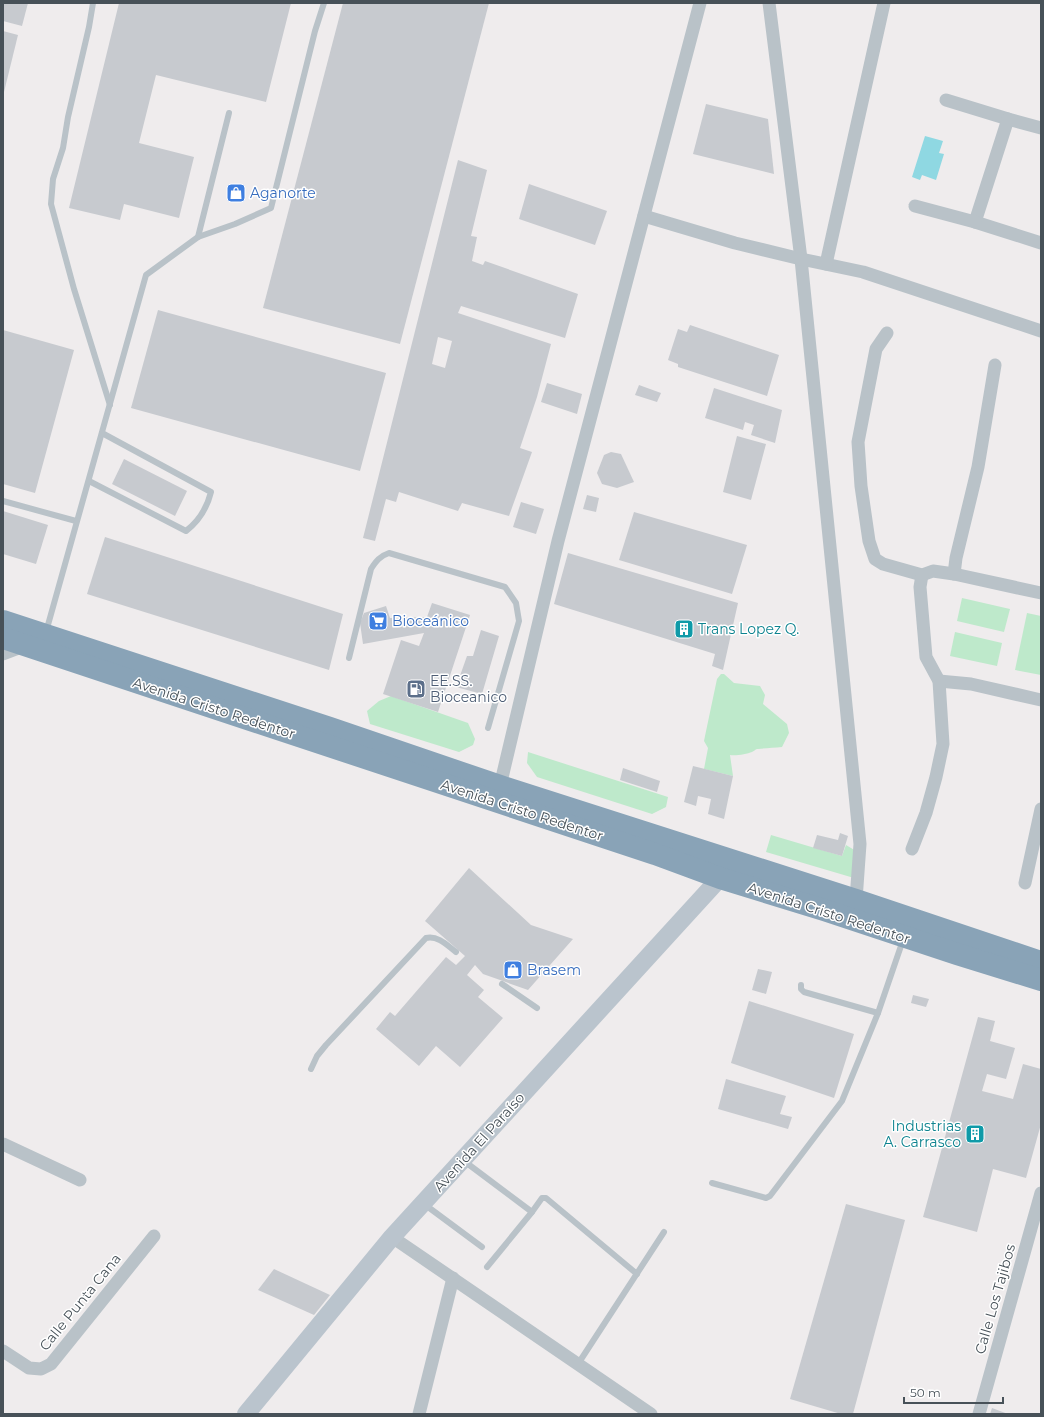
<svg xmlns="http://www.w3.org/2000/svg" width="1044" height="1417" font-family="Montserrat,sans-serif">
  <style>
    .green { fill: #bee9cb }
    .water { fill: #8fd8e2 }
    .building { fill: #c7cacf; fill-rule: evenodd }
    .lines { fill: none; stroke-linecap: round; stroke-linejoin: round }
    .lane { stroke: #b9c2c8; stroke-width: 6 }
    .street { stroke: #b9c2c8; stroke-width: 13 }
    .secondary { stroke: #bac4cd; stroke-width: 18 }
    .highway { stroke: #89a3b7; stroke-width: 22 }
    .labels { text-anchor: middle; dominant-baseline: central; stroke-width: 3; stroke-linejoin: round; paint-order: stroke }
    .shop-label { font-size: 14px; fill: #366cbe; stroke: #fff; text-anchor: start }
    .culture-label { font-size: 14px; fill: #0d838f; stroke: #fff; text-anchor: start }
    .service-label { font-size: 14px; fill: #4e5e75; stroke: #fff; text-anchor: start }
    .street-label { font-size: 14px; fill: #475158; stroke: #fff }
  </style>
  <rect width="100%" height="100%" fill="#efeced"/>
  <g class="green">
    <polygon points="962,598 1010,609 1004,632 957,621"/>
    <polygon points="1027,613 1041,616 1041,675 1015,670"/>
    <polygon points="955,632 1002,643 997,666 950,656"/>
    <path d="M 721,674 L 724,674 L 734,683 L 760,686 L 765,695 L 763,704 L 787,724 L 789,733 L 782,747 C 774,748 766,748 758,749 C 755,749 756,750 752,752 C 747,754 736,756 730,755 L 733,776 L 704,769 L 708,748 L 704,741 L 705,736 L 717,679 Z"/>
    <polygon points="391,696 468,723 475,739 473,745 459,752 370,724 367,711 379,701"/>
    <polygon points="528,752 668,797 666,807 652,814 537,777 527,763"/>
    <polygon points="771,835 842,856 846,845 856,851 854,878 766,852"/>
  </g>
  <polygon class="water" points="925,136 943,141 939,153 944,154 936,180 922,175 920,180 912,177"/>
  <g class="building">
    <polygon points="3,3 28,3 22,26 3,21"/>
    <polygon points="119,3 291,3 266,102 156,75 139,143 194,157 179,218 124,204 120,220 69,208"/>
    <polygon points="343,3 489,3 400,344 263,308"/>
    <polygon points="3,31 18,35 4,92 3,92"/>
    <polygon points="706,104 768,119 774,174 693,154"/>
    <path d="M 458,160 L 487,170 L 471,236 L 477,237 L 472,261 L 483,265 L 485,261 L 578,294 L 565,338 L 461,306 L 458,313 L 551,344 L 537,397 L 520,448 L 532,452 L 509,516 L 462,503 L 458,511 L 399,492 L 396,502 L 386,499 L 375,541 L 363,538 ZM 438,337 L 452,341 L 445,368 L 432,364 Z"/>
    <polygon points="529,184 607,211 595,245 519,219"/>
    <polygon points="158,310 386,373 360,471 131,408"/>
    <polygon points="690,325 779,355 767,396 678,367 678,364 668,360 678,329 687,332"/>
    <polygon points="3,330 74,350 35,493 3,484"/>
    <polygon points="547,383 582,394 577,414 541,402"/>
    <polygon points="639,385 661,393 657,402 635,395"/>
    <polygon points="714,388 782,410 775,443 751,435 754,425 745,422 743,430 705,418"/>
    <polygon points="737,436 766,444 751,500 723,492"/>
    <polygon points="611,452 621,454 634,482 617,488 602,484 597,473 604,455"/>
    <polygon points="124,459 187,491 175,516 112,484"/>
    <polygon points="587,495 599,498 596,512 583,509"/>
    <polygon points="521,502 544,509 536,534 513,527"/>
    <polygon points="3,511 48,525 36,564 3,554"/>
    <polygon points="634,512 747,545 732,594 619,560"/>
    <polygon points="105,537 343,614 329,670 87,594"/>
    <polygon points="568,553 738,603 723,670 712,666 715,654 554,604"/>
    <polygon points="432,603 470,615 438,712 383,694 401,640 419,646 424,633 363,644 360,623 364,613 386,606 390,618 427,617"/>
    <polygon points="481,630 499,636 482,694 456,687 467,656 473,656"/>
    <polygon points="693,766 733,776 724,819 708,814 711,799 698,796 696,806 684,802"/>
    <polygon points="623,768 660,781 657,792 620,780"/>
    <polygon points="840,833 848,836 842,856 813,848 817,835 838,840"/>
    <polygon points="469,868 531,925 573,939 528,990 483,974 475,965 467,975 484,990 478,997 503,1018 460,1067 436,1046 419,1066 376,1029 390,1012 395,1016 446,957 456,965 465,956 425,921"/>
    <polygon points="758,969 772,972 766,994 752,990"/>
    <polygon points="913,995 929,999 926,1007 911,1003"/>
    <polygon points="749,1001 854,1034 834,1098 731,1063"/>
    <polygon points="978,1017 995,1021 990,1041 1015,1048 1006,1079 987,1074 982,1091 1013,1099 1023,1064 1041,1069 1041,1124 1026,1178 993,1169 977,1232 923,1217"/>
    <polygon points="726,1079 786,1096 780,1114 792,1117 788,1129 718,1109"/>
    <polygon points="846,1204 905,1220 853,1414 841,1414 790,1399"/>
    <polygon points="274,1269 330,1295 314,1315 258,1290"/>
    <polygon points="992,1408 1008,1414 990,1414"/>
  </g>
  <g class="lines">
    <g class="lane">
      <polyline points="93,3 89,27 68,117 63,148 53,179 51,204 74,289 110,405"/>
      <polyline points="198,237 229,113"/>
      <path d="M 89,481 L 186,531 C 199,521 207,508 211,492 L 102,433"/>
      <polyline points="3,501 76,521"/>
      <polyline points="46,632 146,275 198,237 235,224 271,208 315,31 324,3"/>
      <path d="M 349,658 L 371,569 C 376,561 380,556 389,553 L 505,587 L 516,603 L 519,621 L 488,728"/>
      <polyline points="502,984 537,1008"/>
      <polyline points="801,985 801,989 804,992 878,1013 903,940"/>
      <path d="M 311,1069 L 317,1056 L 326,1045 L 426,938 C 438,935 448,946 456,952"/>
      <polyline points="464,1161 532,1212"/>
      <polyline points="712,1183 766,1198 770,1196 842,1101 878,1013"/>
      <polyline points="424,1204 482,1247"/>
      <polyline points="487,1267 532,1212 542,1198 546,1198 637,1274"/>
      <polyline points="578,1364 664,1232"/>
    </g>
    <g class="street">
      <polyline points="769,3 801,259 860,844 856,900"/>
      <polyline points="946,100 1008,119"/>
      <polyline points="1041,128 1008,119 975,222 1041,243"/>
      <polyline points="915,206 975,222"/>
      <polyline points="644,216 735,243 801,259 863,272 1041,331"/>
      <polyline points="826,264 884,3"/>
      <polyline points="887,333 876,349 858,442 861,486 869,541 875,559 883,564 922,575 933,571 954,574 1041,593"/>
      <polyline points="954,574 956,558 978,467 995,365"/>
      <polyline points="3,654 24,646"/>
      <polyline points="939,681 971,684 1041,700"/>
      <polyline points="500,786 558,541 700,3"/>
      <polyline points="912,849 926,813 936,777 943,744 939,681 926,657 920,587 922,575"/>
      <polyline points="1025,883 1041,809"/>
      <polyline points="3,1144 80,1180"/>
      <polyline points="392,1237 651,1414"/>
      <polyline points="3,1351 29,1368 41,1369 51,1364 154,1236"/>
      <polyline points="419,1414 453,1278"/>
      <polyline points="979,1414 1041,1193"/>
    </g>
    <polyline class="secondary" points="246,1414 392,1237 720,878"/>
    <g class="highway">
      <polyline points="3,621 330,728 500,786 856,900 1041,962"/>
      <polyline points="3,638 655,854 720,878 824,910 957,954 1041,980"/>
    </g>
  </g>
  <defs>
    <g id="shop-square" transform="scale(1)"><rect x="-9" y="-9" width="18" height="18" rx="4" fill="#3f7fe0" stroke="#fff"/><path d="M-5-2.5h2.3a2.7 3.5 0 0 1 5.4 0H5L5.5 6h-11ZM-1.5-2.5h3a1.5 2.3 0 0 0-3 0Z" fill="#fff"/></g>
    <g id="supermarket-square" transform="scale(1)"><rect x="-9" y="-9" width="18" height="18" rx="4" fill="#3f7fe0" stroke="#fff"/><path d="M-6-5.5h2.5l.6 2H6L4.5 2H-2.5L-4.4-4H-6ZM-1.5 3.2a1.3 1.3 0 1 0 .1 0ZM3 3.2a1.3 1.3 0 1 0 .1 0Z" fill="#fff"/></g>
    <g id="building-square" transform="scale(1)"><rect x="-9" y="-9" width="18" height="18" rx="4" fill="#0f9aa8" stroke="#fff"/><path d="M-4-6H4V6H1V3H-1V6H-4ZM-2.5-4.3h1.7v1.8h-1.7ZM.8-4.3h1.7v1.8H.8ZM-2.5-1h1.7V.8h-1.7ZM.8-1h1.7V.8H.8Z" fill="#fff"/></g>
    <g id="fuel-square" transform="scale(1)"><rect x="-9" y="-9" width="18" height="18" rx="4" fill="#5c6f8a" stroke="#fff"/><path d="M-5.5-6h7V0h2V4h1.3V-2.5L3-4.5l.8-.8L6-3V5H2.5V1h-1V6h-7ZM-4.2-4.7v3.2H.2V-4.7Z" fill="#fff"/></g>
  </defs>
  <g fill-rule="evenodd">
    <use href="#shop-square" x="236" y="193"/>
    <use href="#supermarket-square" x="378" y="621"/>
    <use href="#building-square" x="684" y="629"/>
    <use href="#fuel-square" x="416" y="689"/>
    <use href="#shop-square" x="513" y="970"/>
    <use href="#building-square" x="975" y="1134"/>
  </g>
  <g class="labels">
    <g class="shop-label">
      <text x="250" y="193">Aganorte</text>
      <text x="392" y="621">Bioceánico</text>
      <text x="527" y="970">Brasem</text>
    </g>
    <g class="culture-label">
      <text x="698" y="629">Trans Lopez Q.</text>
      <text x="961" y="1126" text-anchor="end">Industrias<tspan x="961" dy="16">A. Carrasco</tspan></text>
    </g>
    <g class="service-label">
      <text x="430" y="681">EE.SS.<tspan x="430" dy="16">Bioceanico</tspan></text>
    </g>
    <g class="street-label">
      <text transform="translate(214 708) rotate(18)">Avenida Cristo Redentor</text>
      <text transform="translate(522 810) rotate(18)">Avenida Cristo Redentor</text>
      <text transform="translate(829 913) rotate(18)">Avenida Cristo Redentor</text>
      <text transform="translate(479 1142) rotate(-48)">Avenida El Paraíso</text>
      <text transform="translate(995 1299) rotate(-74)">Calle Los Tajibos</text>
      <text transform="translate(80 1302) rotate(-51)">Calle Punta Cana</text>
    </g>
  </g>
  <rect width="1044" height="1417" fill="none" stroke="#475158" stroke-width="8"/>
  <path d="M904 1397v6h99v-6" fill="none" stroke="#475158" stroke-width="2"/>
  <text x="910" y="1397" font-size="12" fill="#475158" stroke="#ffffff" stroke-width="3" paint-order="stroke">50 m</text>
</svg>
